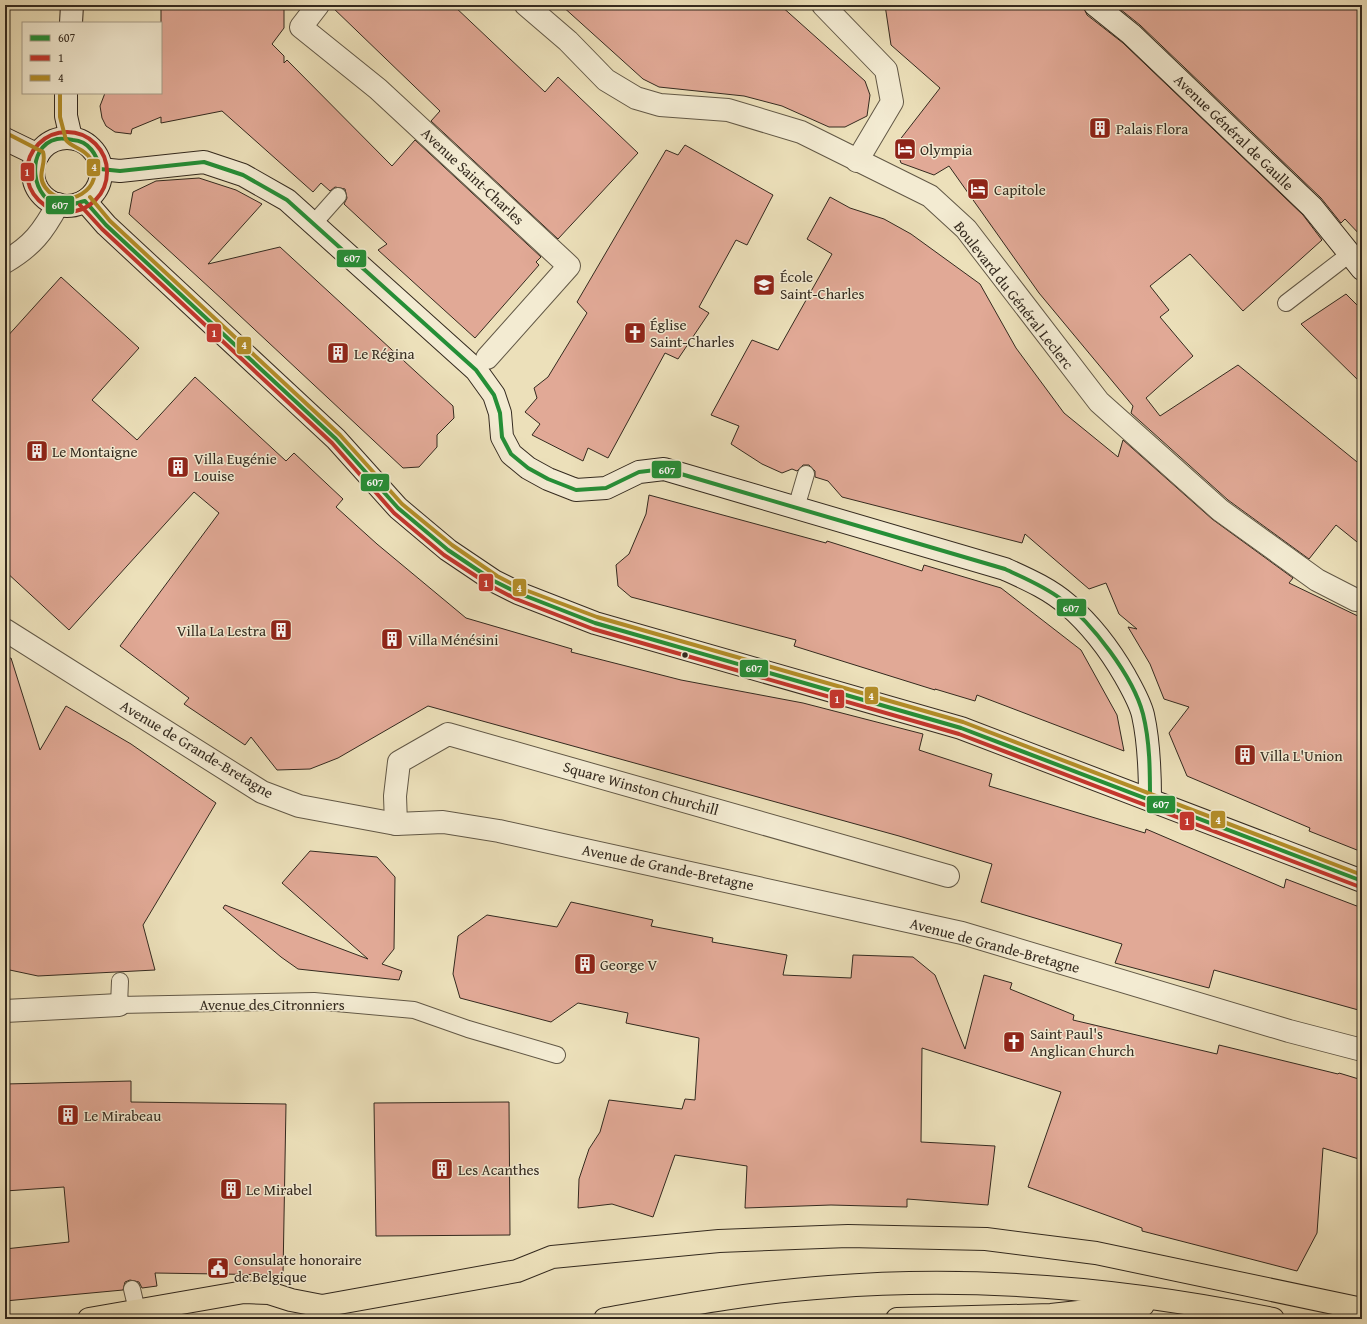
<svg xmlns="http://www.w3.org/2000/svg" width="1367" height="1324" font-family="'Gentium Book Plus',serif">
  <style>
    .building { fill: #e1a996; stroke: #342a1f }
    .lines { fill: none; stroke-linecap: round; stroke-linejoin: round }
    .lane-casing { stroke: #625846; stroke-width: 18 }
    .street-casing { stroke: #625846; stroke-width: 24 }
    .secondary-casing { stroke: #342a1f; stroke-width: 24 }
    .primary-casing { stroke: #342a1f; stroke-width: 24 }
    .lane { stroke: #f3ebd2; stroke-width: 16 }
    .street { stroke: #f3ebd2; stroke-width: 22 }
    .secondary { stroke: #f3ebd2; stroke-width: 22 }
    .primary { stroke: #ece0ba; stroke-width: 22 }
    .bus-1-casing { stroke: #f3ebd2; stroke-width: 7 }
    .bus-2-casing { stroke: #f3ebd2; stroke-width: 7 }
    .bus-3-casing { stroke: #f3ebd2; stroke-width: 7 }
    .bus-1 { stroke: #258f37; stroke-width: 4 }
    .bus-2 { stroke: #c4362d; stroke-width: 4 }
    .bus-3 { stroke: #b38d28; stroke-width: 4 }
    .bus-dot { fill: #342a1f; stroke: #f3ebd2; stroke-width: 1.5 }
    .labels { text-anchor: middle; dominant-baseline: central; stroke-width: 3; stroke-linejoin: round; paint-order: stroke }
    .poi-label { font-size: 15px; fill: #342a1f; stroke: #f3ebd2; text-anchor: start }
    .street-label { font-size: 15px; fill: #342a1f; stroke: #f3ebd2 }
    .line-badge { stroke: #f3ebd2; stroke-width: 1.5 }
    .badge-label { font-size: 11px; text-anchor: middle; font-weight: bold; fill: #fff }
  </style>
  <rect width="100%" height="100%" fill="#ece0ba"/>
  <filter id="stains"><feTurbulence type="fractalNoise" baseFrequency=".005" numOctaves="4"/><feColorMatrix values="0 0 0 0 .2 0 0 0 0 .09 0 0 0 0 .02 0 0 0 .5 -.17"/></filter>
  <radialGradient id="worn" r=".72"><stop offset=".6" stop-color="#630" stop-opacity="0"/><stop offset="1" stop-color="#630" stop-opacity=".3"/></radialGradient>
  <g class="building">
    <polygon points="161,5 284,5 284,28 272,44 284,56 284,63 287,60 392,166 415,140 541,257 536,262 539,265 475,338 378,250 387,244 344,204 347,198 345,189 335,187 330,191 321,183 313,192 222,111 161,123 161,117 132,129 131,134 115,132 106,126 102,118 100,106 105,93 161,93"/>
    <polygon points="330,5 453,5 545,92 558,77 638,153 558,239 431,121 440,111"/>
    <polygon points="561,5 780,5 865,81 870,95 867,116 845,127 829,127 782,106 744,96 659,87 643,79"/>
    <polygon points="885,5 1083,5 1087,15 1123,43 1303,215 1322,240 1243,311 1190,254 1150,286 1169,310 1160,317 1193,356 1146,398 1160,416 1238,365 1362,466 1362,546 1336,525 1309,559 1228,500 1131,413 1133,406 1039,293 949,166 934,175 901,163 895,146 940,88 891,45"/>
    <polygon points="1115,5 1362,5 1362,237 1345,219 1341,223 1321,198 1140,25"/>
    <polygon points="685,145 773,195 747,245 736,240 699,307 709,313 678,359 665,353 608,458 588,448 583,461 532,435 540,424 525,412 537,398 534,388 548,377 587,313 577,302 666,150 678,155"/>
    <polygon points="199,178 236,190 262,204 208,264 280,247 453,406 454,418 437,435 437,447 419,467 403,468 223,300 129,214 133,192 156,181"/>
    <polygon points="830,197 850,208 884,219 911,234 980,284 1016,348 1064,413 1118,457 1123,440 1212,519 1293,578 1289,583 1362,618 1362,852 1309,831 1310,828 1187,776 1169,733 1189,707 1164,699 1150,664 1128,627 1137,629 1119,614 1106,583 1089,589 1025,534 1022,543 842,497 828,481 815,477 815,471 809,465 803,465 797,471 792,469 782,473 762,464 731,444 739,426 711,415 752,340 778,350 832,254 807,239"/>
    <polygon points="61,277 139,348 92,400 137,440 195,377 286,461 294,453 343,499 336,507 377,544 466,618 572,649 571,652 681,680 803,703 923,734 919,750 992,774 989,786 1145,833 1146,829 1284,888 1286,879 1362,908 1362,1011 1214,970 1209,988 1115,963 1122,944 981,902 992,864 899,836 428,706 338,758 310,769 277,770 251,737 245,745 184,704 189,698 120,646 219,513 194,492 69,630 5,571 5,339"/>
    <polygon points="1346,294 1362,310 1362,384 1301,324"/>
    <polygon points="649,495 826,543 827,541 922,571 924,565 1001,588 1081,650 1117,715 1124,751 977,695 975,701 935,689 935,690 794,646 796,640 631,597 618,586 616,565 629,554 646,514"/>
    <polygon points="11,658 40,750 66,706 131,744 216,803 143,925 155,970 38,976 5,969 5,659"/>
    <polygon points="310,851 377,857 395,877 394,949 382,964 402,971 399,980 298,969 281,957 223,908 225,905 368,959 282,883"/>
    <polygon points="571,902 653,920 651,926 713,938 712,942 787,955 783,975 851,978 853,955 913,957 935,975 965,1049 984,975 1012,983 1010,989 1074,1015 1073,1020 1217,1054 1219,1045 1338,1074 1339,1073 1362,1080 1362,1160 1323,1148 1317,1233 1297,1271 1142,1231 1142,1228 1028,1187 1061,1092 922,1048 921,1142 995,1146 988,1205 907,1199 907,1207 831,1205 745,1208 747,1166 675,1155 653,1217 612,1204 578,1208 579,1179 589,1149 600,1132 609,1100 682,1109 685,1099 695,1100 699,1038 626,1023 628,1013 578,1003 551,1022 460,998 453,974 458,936 487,915 557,927"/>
    <polygon points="131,1081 131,1102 286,1104 283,1275 155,1273 157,1286 142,1288 139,1282 130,1280 125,1282 123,1290 5,1301 5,1249 69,1242 64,1187 5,1191 5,1084"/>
    <polygon points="509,1102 510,1235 376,1236 374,1103"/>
  </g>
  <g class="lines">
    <g class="lane-casing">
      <g id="lane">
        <polyline points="314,223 338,196"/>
        <polyline points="1286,303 1351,253"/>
        <polyline points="796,508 806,474"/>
        <polyline points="120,981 119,1005 314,1001 414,1010 468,1029 557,1055"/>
        <polyline points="132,1289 139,1319"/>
      </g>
    </g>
    <g class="street-casing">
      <g id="street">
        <polyline points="318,5 301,27 378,89 569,266 487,358"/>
        <polyline points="526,5 568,41 606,80 636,98 660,105 728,110 801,132 930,196 966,229 1099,402 1220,510 1317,580 1356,600 1362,601"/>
        <polyline points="823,5 886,70 892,102 857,161"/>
        <path d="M 5,262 C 32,246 43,232 58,204"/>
        <polyline points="5,630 262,792 299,806 396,824 443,822 499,831 962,933 1289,1031 1362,1050"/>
        <polyline points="396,824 395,796 399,762 448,734 948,876"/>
        <polyline points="5,1011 119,1005"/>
      </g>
    </g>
    <g class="secondary-casing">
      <g id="secondary">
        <polyline points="1095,5 1131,34 1312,207 1362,269"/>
        <polyline points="71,23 72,5"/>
        <polyline points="66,93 66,116 71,138"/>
        <circle cx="67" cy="172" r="34"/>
        <polyline points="5,139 38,155"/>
        <path d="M 100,169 L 120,171 L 204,162 L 243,175 L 287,200 L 476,370 L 494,395 L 500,413 L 502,437 L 511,454 L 528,468 L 548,479 L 576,490 L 606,488 L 639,472 L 664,469 L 1005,569 C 1027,579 1050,589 1068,605 C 1091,625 1110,650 1125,676 C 1131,687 1140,702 1143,715 C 1149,742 1150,771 1150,799"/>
        <polyline points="85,201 106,225 336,439 398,508 448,550 494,581 518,593 595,623 961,728 1362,881"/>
      </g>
    </g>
    <g class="primary-casing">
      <g id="primary">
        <polyline points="89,1319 244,1292 269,1293 291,1300 322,1306 517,1271 552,1257 719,1241 848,1236 986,1239 1096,1253 1362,1309"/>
        <path d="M 605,1319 C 679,1306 754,1292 829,1287 C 979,1275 1127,1289 1273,1319"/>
        <polyline points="897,1319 1051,1315 1143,1305"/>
      </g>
    </g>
    <use href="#lane" class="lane"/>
    <use href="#street" class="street"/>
    <use href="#secondary" class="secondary"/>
    <use href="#primary" class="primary"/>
    <g class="bus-1-casing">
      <path id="bus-1" d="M 1150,799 C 1150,771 1150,742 1143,714 C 1133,676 1092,623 1061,599 C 1044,586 1024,578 1005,569 L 664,469 L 639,472 L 606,488 L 576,490 L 548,479 L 528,468 L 511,454 L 502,437 L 500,413 L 494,395 L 476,370 L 287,200 L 243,175 L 204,162 L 120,171 L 100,169 C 97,155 89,141 73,140 C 68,139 62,138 57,139 C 24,146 30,204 64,206 C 70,206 79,202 85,201 L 106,225 L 336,439 L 398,508 L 448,550 L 494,581 L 518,593 L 595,623 L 961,728 L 1362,881"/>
    </g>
    <g class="bus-2-casing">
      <g id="bus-2">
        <circle cx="67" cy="172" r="40"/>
        <polyline points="80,205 102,229 332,443 394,513 444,555 491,586 516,599 593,629 959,734 1360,887"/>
      </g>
    </g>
    <g class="bus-3-casing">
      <g id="bus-3">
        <path d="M 8,134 L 43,152 C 47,163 36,175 45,187 C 64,214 109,188 90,158 C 84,148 72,148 66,140 L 60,117 L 60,93"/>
        <polyline points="90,197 110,221 340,435 402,504 452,545 497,576 520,588 597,617 963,722 1362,875"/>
      </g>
    </g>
    <use href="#bus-1" class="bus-1"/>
    <use href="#bus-2" class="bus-2"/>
    <use href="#bus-3" class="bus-3"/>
  </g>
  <defs>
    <g id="building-square" transform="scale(1.15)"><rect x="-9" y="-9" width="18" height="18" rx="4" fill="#8f2418" stroke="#f3ebd2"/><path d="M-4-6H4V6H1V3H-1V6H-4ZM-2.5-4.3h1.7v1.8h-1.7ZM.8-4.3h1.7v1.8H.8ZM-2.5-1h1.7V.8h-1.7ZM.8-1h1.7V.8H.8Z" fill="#fff"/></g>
    <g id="hotel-square" transform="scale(1.15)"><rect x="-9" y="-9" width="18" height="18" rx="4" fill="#8f2418" stroke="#f3ebd2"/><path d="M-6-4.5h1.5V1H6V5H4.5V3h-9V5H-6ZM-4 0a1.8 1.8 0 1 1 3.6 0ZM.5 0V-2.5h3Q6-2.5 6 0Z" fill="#fff"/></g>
    <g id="school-square" transform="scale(1.15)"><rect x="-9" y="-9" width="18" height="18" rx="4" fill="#8f2418" stroke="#f3ebd2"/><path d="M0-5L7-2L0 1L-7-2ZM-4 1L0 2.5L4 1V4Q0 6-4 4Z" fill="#fff"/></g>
    <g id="church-square" transform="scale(1.15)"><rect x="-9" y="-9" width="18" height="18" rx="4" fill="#8f2418" stroke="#f3ebd2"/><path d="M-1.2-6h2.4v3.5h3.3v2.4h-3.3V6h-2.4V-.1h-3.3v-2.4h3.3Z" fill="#fff"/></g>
    <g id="civic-square" transform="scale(1.15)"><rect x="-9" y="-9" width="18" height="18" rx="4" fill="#8f2418" stroke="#f3ebd2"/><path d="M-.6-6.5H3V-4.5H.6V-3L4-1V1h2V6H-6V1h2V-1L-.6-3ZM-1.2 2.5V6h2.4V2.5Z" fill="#fff"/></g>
  </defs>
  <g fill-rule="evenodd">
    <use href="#building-square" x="1100" y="128"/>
    <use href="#hotel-square" x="905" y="149"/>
    <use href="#hotel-square" x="978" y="189"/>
    <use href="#school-square" x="764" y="285"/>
    <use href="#church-square" x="635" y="333"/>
    <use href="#building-square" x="338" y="353"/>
    <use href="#building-square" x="37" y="451"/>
    <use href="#building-square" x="178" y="467"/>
    <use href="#building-square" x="281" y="630"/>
    <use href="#building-square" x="392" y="639"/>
    <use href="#building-square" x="1245" y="755"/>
    <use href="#building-square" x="585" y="964"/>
    <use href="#church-square" x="1014" y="1042"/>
    <use href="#building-square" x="68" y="1115"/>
    <use href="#building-square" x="442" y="1169"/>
    <use href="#building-square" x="231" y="1189"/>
    <use href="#civic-square" x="218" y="1268"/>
  </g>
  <circle class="bus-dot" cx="685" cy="655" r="3.5"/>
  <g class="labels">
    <g class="poi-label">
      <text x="1116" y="128">Palais Flora</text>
      <text x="920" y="149">Olympia</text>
      <text x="994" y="189">Capitole</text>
      <text x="780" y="276">École<tspan x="780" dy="17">Saint-Charles</tspan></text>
      <text x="650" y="324">Église<tspan x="650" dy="17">Saint-Charles</tspan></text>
      <text x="354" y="353">Le Régina</text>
      <text x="52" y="451">Le Montaigne</text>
      <text x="194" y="458">Villa Eugénie<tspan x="194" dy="17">Louise</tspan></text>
      <text x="266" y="630" text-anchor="end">Villa La Lestra</text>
      <text x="408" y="639">Villa Ménésini</text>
      <text x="1260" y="755">Villa L'Union</text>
      <text x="600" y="964">George V</text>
      <text x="1030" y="1033">Saint Paul's<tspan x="1030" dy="17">Anglican Church</tspan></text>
      <text x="84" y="1115">Le Mirabeau</text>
      <text x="458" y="1169">Les Acanthes</text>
      <text x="246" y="1189">Le Mirabel</text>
      <text x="234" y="1259">Consulate honoraire<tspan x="234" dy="17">de Belgique</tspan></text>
    </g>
    <g class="street-label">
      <text transform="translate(1234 132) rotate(44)">Avenue Général de Gaulle</text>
      <text transform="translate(473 176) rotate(43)">Avenue Saint-Charles</text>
      <text transform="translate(1014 295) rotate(52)">Boulevard du Général Leclerc</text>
      <text transform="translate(197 749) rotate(31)">Avenue de Grande-Bretagne</text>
      <text transform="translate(641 788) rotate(16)">Square Winston Churchill</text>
      <text transform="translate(668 867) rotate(12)">Avenue de Grande-Bretagne</text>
      <text transform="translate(995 945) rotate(15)">Avenue de Grande-Bretagne</text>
      <text x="272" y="1004">Avenue des Citronniers</text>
    </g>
  </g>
  <g class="line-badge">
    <rect x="86" y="158" width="15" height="19" rx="4" fill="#b38d28"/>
    <rect x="20" y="162" width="15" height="20" rx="4" fill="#c4362d"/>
    <rect x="45" y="195" width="30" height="20" rx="4" fill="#258f37"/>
    <rect x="336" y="249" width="31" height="19" rx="4" fill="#258f37"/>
    <rect x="206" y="323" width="16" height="20" rx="4" fill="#c4362d"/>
    <rect x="236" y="336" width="16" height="19" rx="4" fill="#b38d28"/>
    <rect x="651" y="460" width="31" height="19" rx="4" fill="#258f37"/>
    <rect x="360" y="473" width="30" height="19" rx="4" fill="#258f37"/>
    <rect x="478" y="573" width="16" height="19" rx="4" fill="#c4362d"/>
    <rect x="512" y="578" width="15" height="19" rx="4" fill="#b38d28"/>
    <rect x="1056" y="598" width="31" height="19" rx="4" fill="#258f37"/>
    <rect x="739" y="659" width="30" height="19" rx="4" fill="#258f37"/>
    <rect x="864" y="686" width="15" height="19" rx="4" fill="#b38d28"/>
    <rect x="829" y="689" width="16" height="20" rx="4" fill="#c4362d"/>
    <rect x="1146" y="795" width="30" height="19" rx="4" fill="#258f37"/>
    <rect x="1210" y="810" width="16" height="19" rx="4" fill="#b38d28"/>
    <rect x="1179" y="811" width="16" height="20" rx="4" fill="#c4362d"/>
  </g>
  <g class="badge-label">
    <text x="94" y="171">4</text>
    <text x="27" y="176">1</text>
    <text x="60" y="209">607</text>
    <text x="352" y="262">607</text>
    <text x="214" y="337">1</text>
    <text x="244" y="349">4</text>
    <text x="667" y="474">607</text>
    <text x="375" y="486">607</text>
    <text x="486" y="587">1</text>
    <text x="519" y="592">4</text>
    <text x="1071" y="612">607</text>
    <text x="754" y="672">607</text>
    <text x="871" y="700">4</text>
    <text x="837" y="703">1</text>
    <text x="1161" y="808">607</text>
    <text x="1218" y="824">4</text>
    <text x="1187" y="825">1</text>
  </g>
  <rect width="1367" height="1324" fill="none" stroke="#ece0ba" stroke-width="20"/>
  <rect x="6" y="6" width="1355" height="1312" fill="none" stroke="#342a1f" stroke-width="2"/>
  <rect x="10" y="10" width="1347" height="1304" fill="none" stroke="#342a1f"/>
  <rect x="22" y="22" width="140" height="72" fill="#f3ebd2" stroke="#a79e8a"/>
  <rect x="30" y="35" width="20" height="6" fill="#258f37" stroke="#a79e8a"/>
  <text x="58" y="42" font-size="12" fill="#342a1f">607</text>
  <rect x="30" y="55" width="20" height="6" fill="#c4362d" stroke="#a79e8a"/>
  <text x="58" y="62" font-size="12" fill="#342a1f">1</text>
  <rect x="30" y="75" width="20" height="6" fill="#b38d28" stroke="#a79e8a"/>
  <text x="58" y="82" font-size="12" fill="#342a1f">4</text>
  <rect width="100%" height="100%" filter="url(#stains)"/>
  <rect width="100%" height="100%" fill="url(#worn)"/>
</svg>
